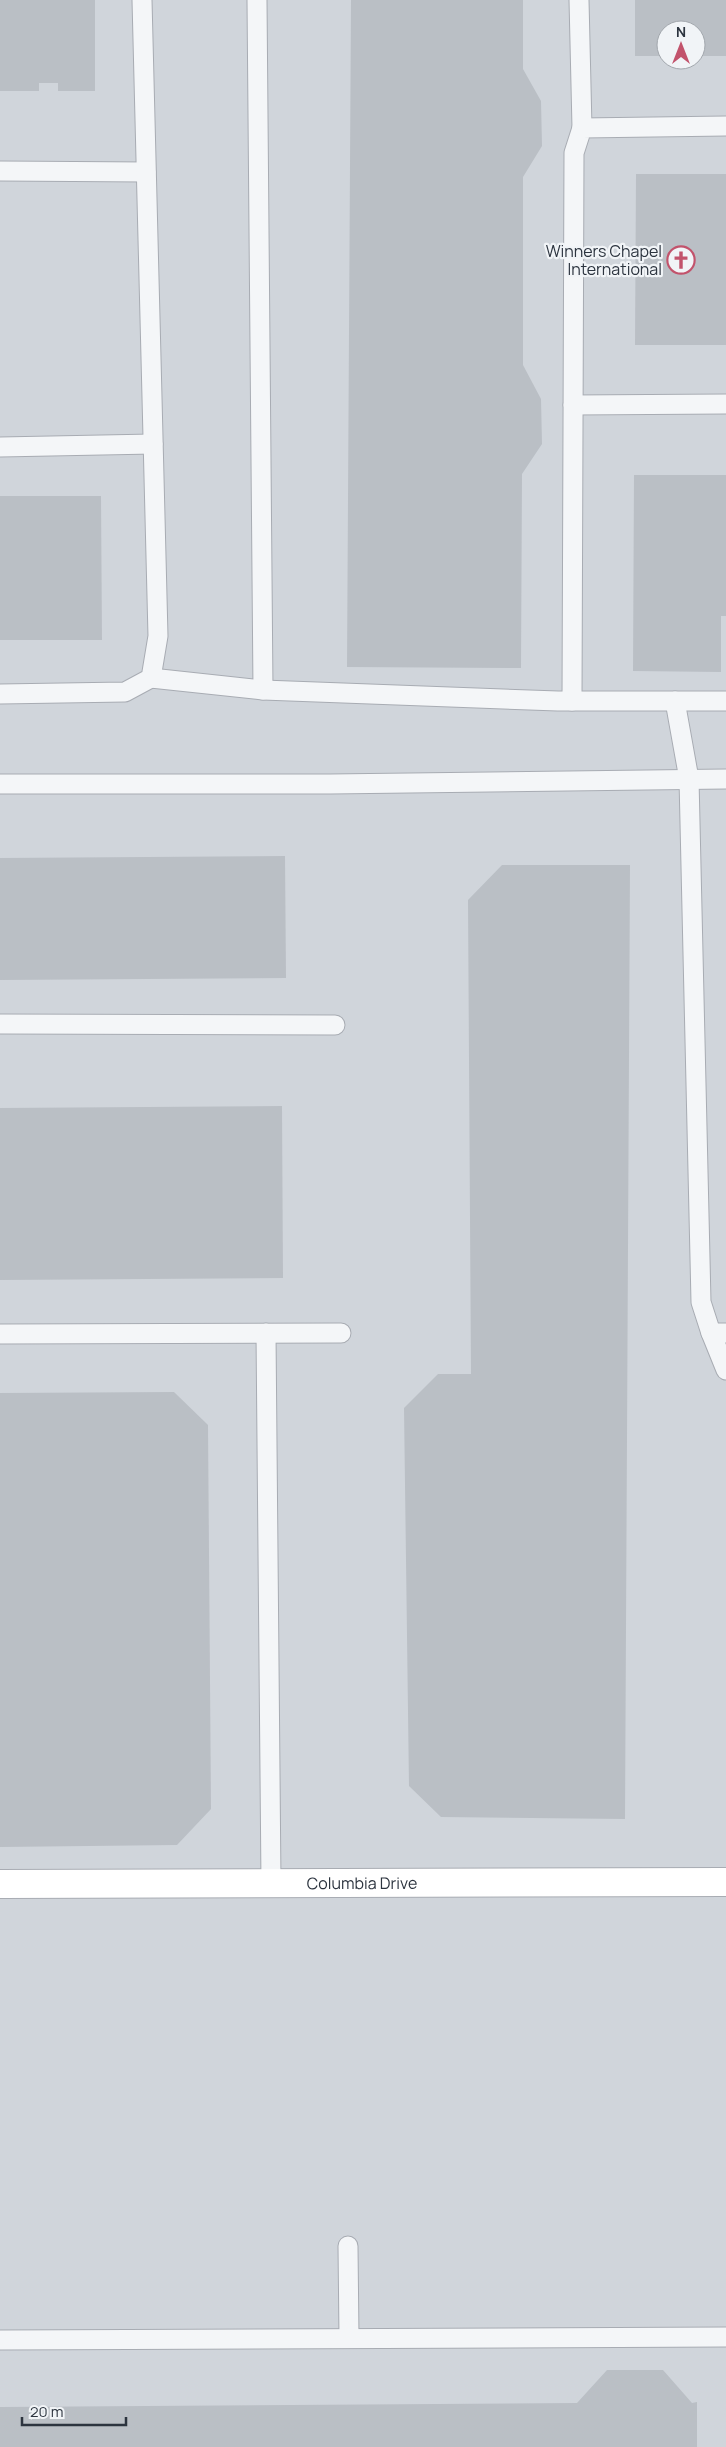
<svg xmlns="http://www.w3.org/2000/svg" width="726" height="2447" font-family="Manrope,sans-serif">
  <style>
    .built { fill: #d0d5db; fill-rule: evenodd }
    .building { fill: #babfc5 }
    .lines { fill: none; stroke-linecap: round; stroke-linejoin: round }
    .lane-casing { stroke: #a8acb3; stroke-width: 21 }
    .secondary-casing { stroke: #a8acb3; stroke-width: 30 }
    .lane { stroke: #f4f6f8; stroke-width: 19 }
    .secondary { stroke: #fff; stroke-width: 28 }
    .labels { text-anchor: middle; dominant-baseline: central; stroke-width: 4.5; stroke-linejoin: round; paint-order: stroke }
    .poi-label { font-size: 16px; fill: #2c343f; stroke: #f1f4f7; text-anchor: end }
    .street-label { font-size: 16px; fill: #2c343f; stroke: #f1f4f7 }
  </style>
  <rect width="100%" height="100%" fill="#e2e5e9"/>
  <path class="built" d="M 0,0 L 726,0 L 726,2447 L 0,2447 ZM 666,30 L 696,30 L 696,60 L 666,60 Z"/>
  <g class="building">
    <polygon points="0,0 95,0 95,91 58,91 58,83 39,83 39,91 0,91"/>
    <polygon points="351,0 523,0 523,69 541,101 542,146 523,177 523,365 541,399 542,444 522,474 521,668 347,667"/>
    <polygon points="635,0 726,0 726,56 696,56 696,30 666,30 666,56 635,56"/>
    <polygon points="636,174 726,174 726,345 635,345"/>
    <polygon points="634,475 726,475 726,616 721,616 721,672 633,671"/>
    <polygon points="0,496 101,496 102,640 0,640"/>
    <polygon points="285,856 286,978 0,980 0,858"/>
    <polygon points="502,865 630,865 625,1819 441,1817 409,1786 404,1408 438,1374 471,1374 468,900"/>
    <polygon points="282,1106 283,1278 0,1280 0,1108"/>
    <polygon points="174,1392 208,1425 211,1809 177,1845 0,1847 0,1393"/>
    <polygon points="607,2370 663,2370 692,2403 697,2402 697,2447 0,2447 0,2407 577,2403"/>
  </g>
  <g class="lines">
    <g class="lane-casing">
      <g id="lane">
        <polyline points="257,0 263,690"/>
        <polyline points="579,0 582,128"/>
        <polyline points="0,171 146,172"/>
        <polyline points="573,405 726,404"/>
        <polyline points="0,447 153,444"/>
        <polyline points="151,678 263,690 558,701 726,701"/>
        <polyline points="0,694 125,692 151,678 158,636 142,0"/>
        <polyline points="572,701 574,153 582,128 726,126"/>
        <polyline points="675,701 689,779 701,1302 711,1333"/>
        <polyline points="0,784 330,784 726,779"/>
        <polyline points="0,1024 335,1025"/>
        <polyline points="266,1333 271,1883"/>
        <polyline points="726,1333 711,1333 726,1370"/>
        <polyline points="0,1334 341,1333"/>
        <polyline points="348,2246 349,2338"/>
        <polyline points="0,2340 726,2337"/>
      </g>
    </g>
    <g class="secondary-casing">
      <g id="secondary">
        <path id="s1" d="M 0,1884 L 726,1882"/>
      </g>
    </g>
    <use href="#lane" class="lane"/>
    <use href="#secondary" class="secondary"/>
  </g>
  <defs>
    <g id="church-ring" transform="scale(1.4375)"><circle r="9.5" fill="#f1f4f7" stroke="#c2536c" stroke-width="1.5"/><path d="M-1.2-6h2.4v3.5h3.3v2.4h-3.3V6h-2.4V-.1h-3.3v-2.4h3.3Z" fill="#c2536c"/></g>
  </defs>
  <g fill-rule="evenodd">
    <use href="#church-ring" x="681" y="260"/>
  </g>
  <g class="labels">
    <g class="poi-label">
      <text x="662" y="251">Winners Chapel<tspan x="662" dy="18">International</tspan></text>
    </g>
    <g class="street-label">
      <text stroke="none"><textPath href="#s1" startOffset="362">Columbia Drive</textPath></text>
    </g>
  </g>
  <g transform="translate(681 45)"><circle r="24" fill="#f1f4f7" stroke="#a2a7ad"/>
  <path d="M0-4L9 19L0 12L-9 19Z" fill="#c2536c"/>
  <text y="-8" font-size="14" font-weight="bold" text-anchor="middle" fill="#2c343f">N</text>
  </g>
  <path d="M22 2417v8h104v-8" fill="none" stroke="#2c343f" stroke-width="2.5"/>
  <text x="30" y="2417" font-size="15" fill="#2c343f" stroke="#f1f4f7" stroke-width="4" paint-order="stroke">20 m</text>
</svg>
